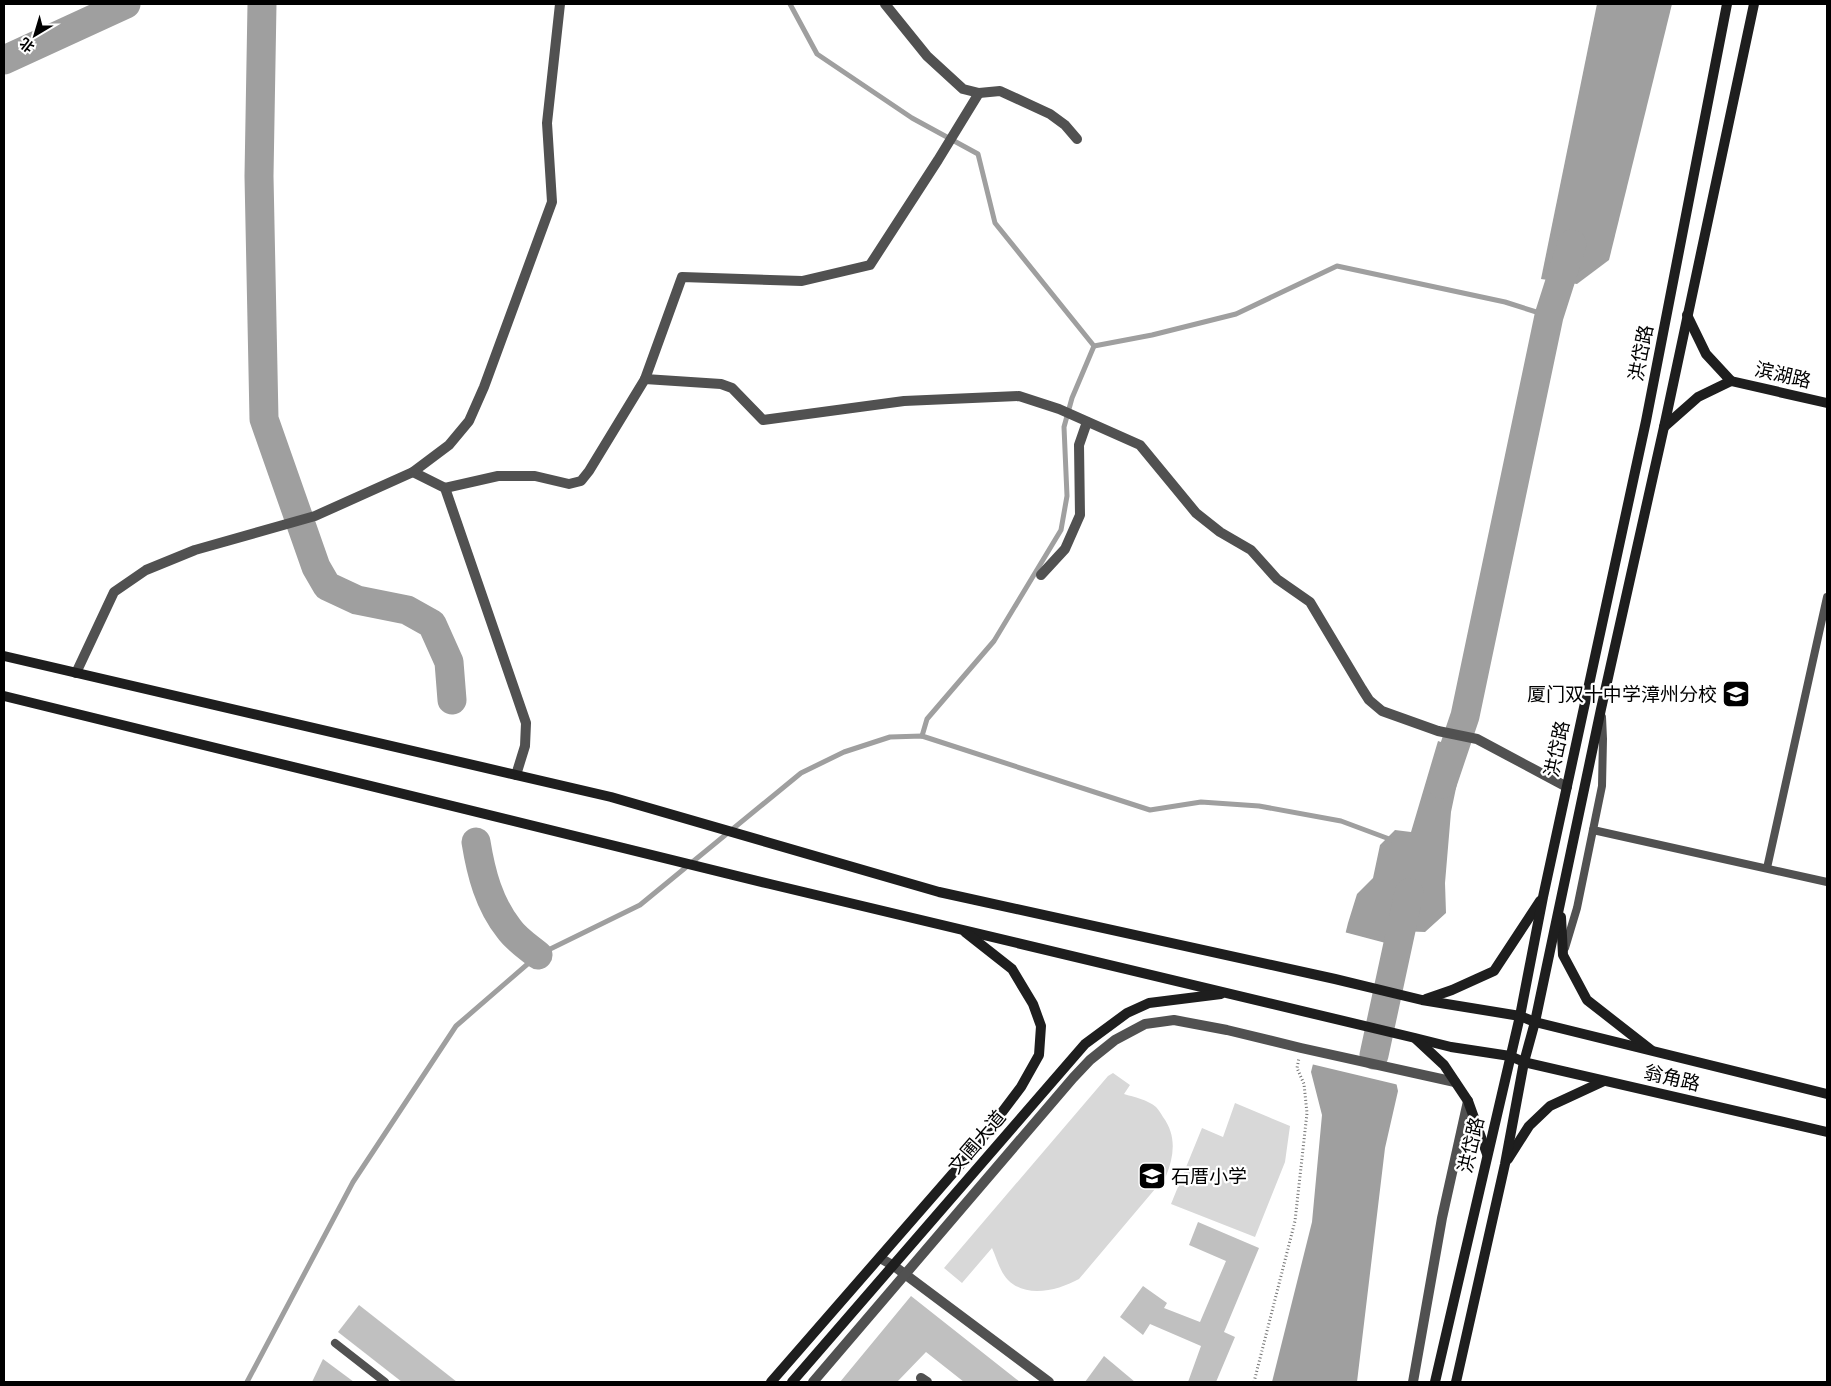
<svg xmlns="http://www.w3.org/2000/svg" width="1831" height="1386" font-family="Figtree,'Noto Sans SC',sans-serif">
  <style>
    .green { fill: #d8d8d8 }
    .water { fill: #9f9f9f }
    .pier { fill: #fff }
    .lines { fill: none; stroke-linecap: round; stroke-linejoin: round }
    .stream { stroke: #9f9f9f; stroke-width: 5 }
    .river { stroke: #9f9f9f; stroke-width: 29 }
    .building { fill: #c0c0c0 }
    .path { stroke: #737373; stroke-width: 3; stroke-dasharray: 1 2.5; stroke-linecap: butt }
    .lane { stroke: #515151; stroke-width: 8 }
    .street { stroke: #515151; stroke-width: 10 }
    .secondary { stroke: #1e1e1e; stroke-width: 10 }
    .labels { text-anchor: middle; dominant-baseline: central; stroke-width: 4.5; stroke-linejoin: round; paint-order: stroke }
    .street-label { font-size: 19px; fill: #000; stroke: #fff }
    .poi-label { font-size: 19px; fill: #000; stroke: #fff; text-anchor: end }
  </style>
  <rect width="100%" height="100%" fill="#fff"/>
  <g class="green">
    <path d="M 1113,1073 L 1130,1085 L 1124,1094 C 1134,1097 1148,1100 1156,1107 C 1159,1110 1161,1114 1163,1117 C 1177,1136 1174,1156 1166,1176 L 1079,1279 C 1059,1290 1027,1299 1008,1280 C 1000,1272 997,1259 992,1248 L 962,1283 L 944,1268 L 1108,1076 Z"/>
    <polygon points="1235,1103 1290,1126 1285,1162 1255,1237 1171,1204 1202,1128 1223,1137"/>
  </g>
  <g class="water">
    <polygon points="1597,4 1672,4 1609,260 1577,284 1541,279"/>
    <polygon points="1438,741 1464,750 1451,812 1445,883 1446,913 1425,932 1398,931 1379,1002 1398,1091 1385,1148 1357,1382 1272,1382 1312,1222 1322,1115 1311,1072 1348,923 1357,894 1373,878 1380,845 1395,830 1411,832"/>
  </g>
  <polygon class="pier" points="1344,932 1397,946 1382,1002 1399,1085 1311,1064"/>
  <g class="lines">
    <g class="stream">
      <polyline points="790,4 817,54 912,118 978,154 995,223 1094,346 1072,398 1064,427 1067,496 1061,530 994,641 927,719 922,736"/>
      <polyline points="1094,346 1152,335 1236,314 1337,266 1505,302 1549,316"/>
      <polyline points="247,1382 353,1182 456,1026 538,955 640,905 801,773 844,752 890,737 922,736 1150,810 1201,802 1259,806 1341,821 1392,840"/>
    </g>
    <g class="river">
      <polyline points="262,4 259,176 264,419 316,567 327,586 357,600 407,610 432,624 449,662 452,700"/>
      <polyline points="4,60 126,4"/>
      <polyline points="1442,784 1465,716 1549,316 1572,244"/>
      <path d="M 476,842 C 481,873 489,904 509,929 C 516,939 528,947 538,955"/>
      <polyline points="1374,1055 1409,893"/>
    </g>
  </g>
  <g class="building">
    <polygon points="1198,1222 1259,1248 1224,1332 1235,1337 1216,1382 1188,1382 1201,1346 1150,1324 1143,1335 1120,1317 1143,1286 1167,1303 1164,1308 1200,1322 1226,1261 1189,1245"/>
    <polygon points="911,1296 1020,1382 964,1382 926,1352 897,1382 840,1382"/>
    <polygon points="359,1305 457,1382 402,1382 338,1332"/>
    <polygon points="1104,1356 1135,1382 1085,1382"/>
    <polygon points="323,1359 354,1382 312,1382"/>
  </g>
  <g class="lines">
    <polyline class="path" points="1254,1382 1295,1221 1307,1113 1304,1084 1297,1068 1299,1058"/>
    <g class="lane">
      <polyline points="1593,830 1827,882"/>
      <polyline points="1767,868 1827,597"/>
      <polyline points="1565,948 1577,908 1602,786 1603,739 1602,717"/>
      <polyline points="335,1343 385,1382"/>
    </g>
    <g class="street">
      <polyline points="885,4 927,56 963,89 979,93 1000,91 1050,114 1065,125 1077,139"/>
      <polyline points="645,379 721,384 732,388 763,420 904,401 1019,396 1059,409 1140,445 1196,513 1220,532 1251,550 1277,579 1310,602 1362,689 1369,700 1382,711 1438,731 1477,739 1567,787"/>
      <polyline points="413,472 445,488 526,723 525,746 516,775"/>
      <polyline points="445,488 498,476 535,476 569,484 581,481 589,471 645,379 682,277 802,281 870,265 938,160 979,93"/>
      <polyline points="1041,575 1065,549 1080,515 1079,445 1087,422"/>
      <polyline points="76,673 114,592 146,570 195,550 315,516 413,472 449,445 469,421 484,387 552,202 547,123 560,4"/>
      <polyline points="880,1258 894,1266 1049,1382"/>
      <polyline points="921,1378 927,1382"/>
      <polyline points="813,1382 1073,1078 1090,1060 1115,1040 1145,1024 1174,1020 1227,1030 1301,1048 1455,1082"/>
      <polyline points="1413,1382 1442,1218 1468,1101"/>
    </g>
    <g class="secondary">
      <polyline points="1731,381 1827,403"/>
      <polyline points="1664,427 1698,397 1731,381 1706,354 1687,315"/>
      <polyline points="4,656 611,797 939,892 1335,979 1422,1000 1520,1016 1535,1022 1827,1094"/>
      <polyline points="4,696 770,884 1415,1038 1451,1047 1510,1056 1524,1062 1827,1132"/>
      <polyline points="1561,917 1563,955 1587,1000 1651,1050"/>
      <polyline points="1426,999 1452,990 1494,971 1540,901"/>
      <polyline points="1416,1039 1444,1065 1468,1101 1487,1154"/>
      <polyline points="1508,1159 1529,1126 1550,1106 1604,1081"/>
      <polyline points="771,1382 975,1148 1021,1087 1039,1055 1041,1026 1033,1004 1012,969 965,932"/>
      <polyline points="792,1382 1085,1044 1127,1013 1149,1003 1221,994"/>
      <polyline points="1435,1382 1520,1016 1543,897 1646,421 1727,4"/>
      <polyline points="1456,1382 1505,1164 1524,1062 1535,1022 1601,709 1664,427 1754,4"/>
    </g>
  </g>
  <defs>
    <g id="school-square" transform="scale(1.4375)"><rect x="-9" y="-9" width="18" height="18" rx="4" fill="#000" stroke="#fff"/><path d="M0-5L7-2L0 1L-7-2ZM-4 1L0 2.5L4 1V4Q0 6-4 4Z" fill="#fff"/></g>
  </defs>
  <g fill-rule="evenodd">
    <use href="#school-square" x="1736" y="694"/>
    <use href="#school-square" x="1152" y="1176"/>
  </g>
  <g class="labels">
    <g class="street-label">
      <text transform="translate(1641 353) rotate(-79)">洪岱路</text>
      <text transform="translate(1783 375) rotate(13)">滨湖路</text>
      <text transform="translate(1557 749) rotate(-78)">洪岱路</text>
      <text transform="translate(1672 1078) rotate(13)">翁角路</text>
      <text transform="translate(977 1142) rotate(-49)">文圃大道</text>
      <text transform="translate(1471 1145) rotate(-77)">洪岱路</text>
    </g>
    <g class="poi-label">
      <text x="1717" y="694">厦门双十中学漳州分校</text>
      <text x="1171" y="1176" text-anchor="start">石厝小学</text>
    </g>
  </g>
  <rect width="1831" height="1386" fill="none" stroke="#000000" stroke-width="10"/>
  <g transform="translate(35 35) rotate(218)" stroke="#ffffff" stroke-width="4" paint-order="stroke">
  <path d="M0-4L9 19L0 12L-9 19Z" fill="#000000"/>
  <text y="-8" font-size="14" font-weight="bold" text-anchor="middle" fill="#000000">北</text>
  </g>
</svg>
